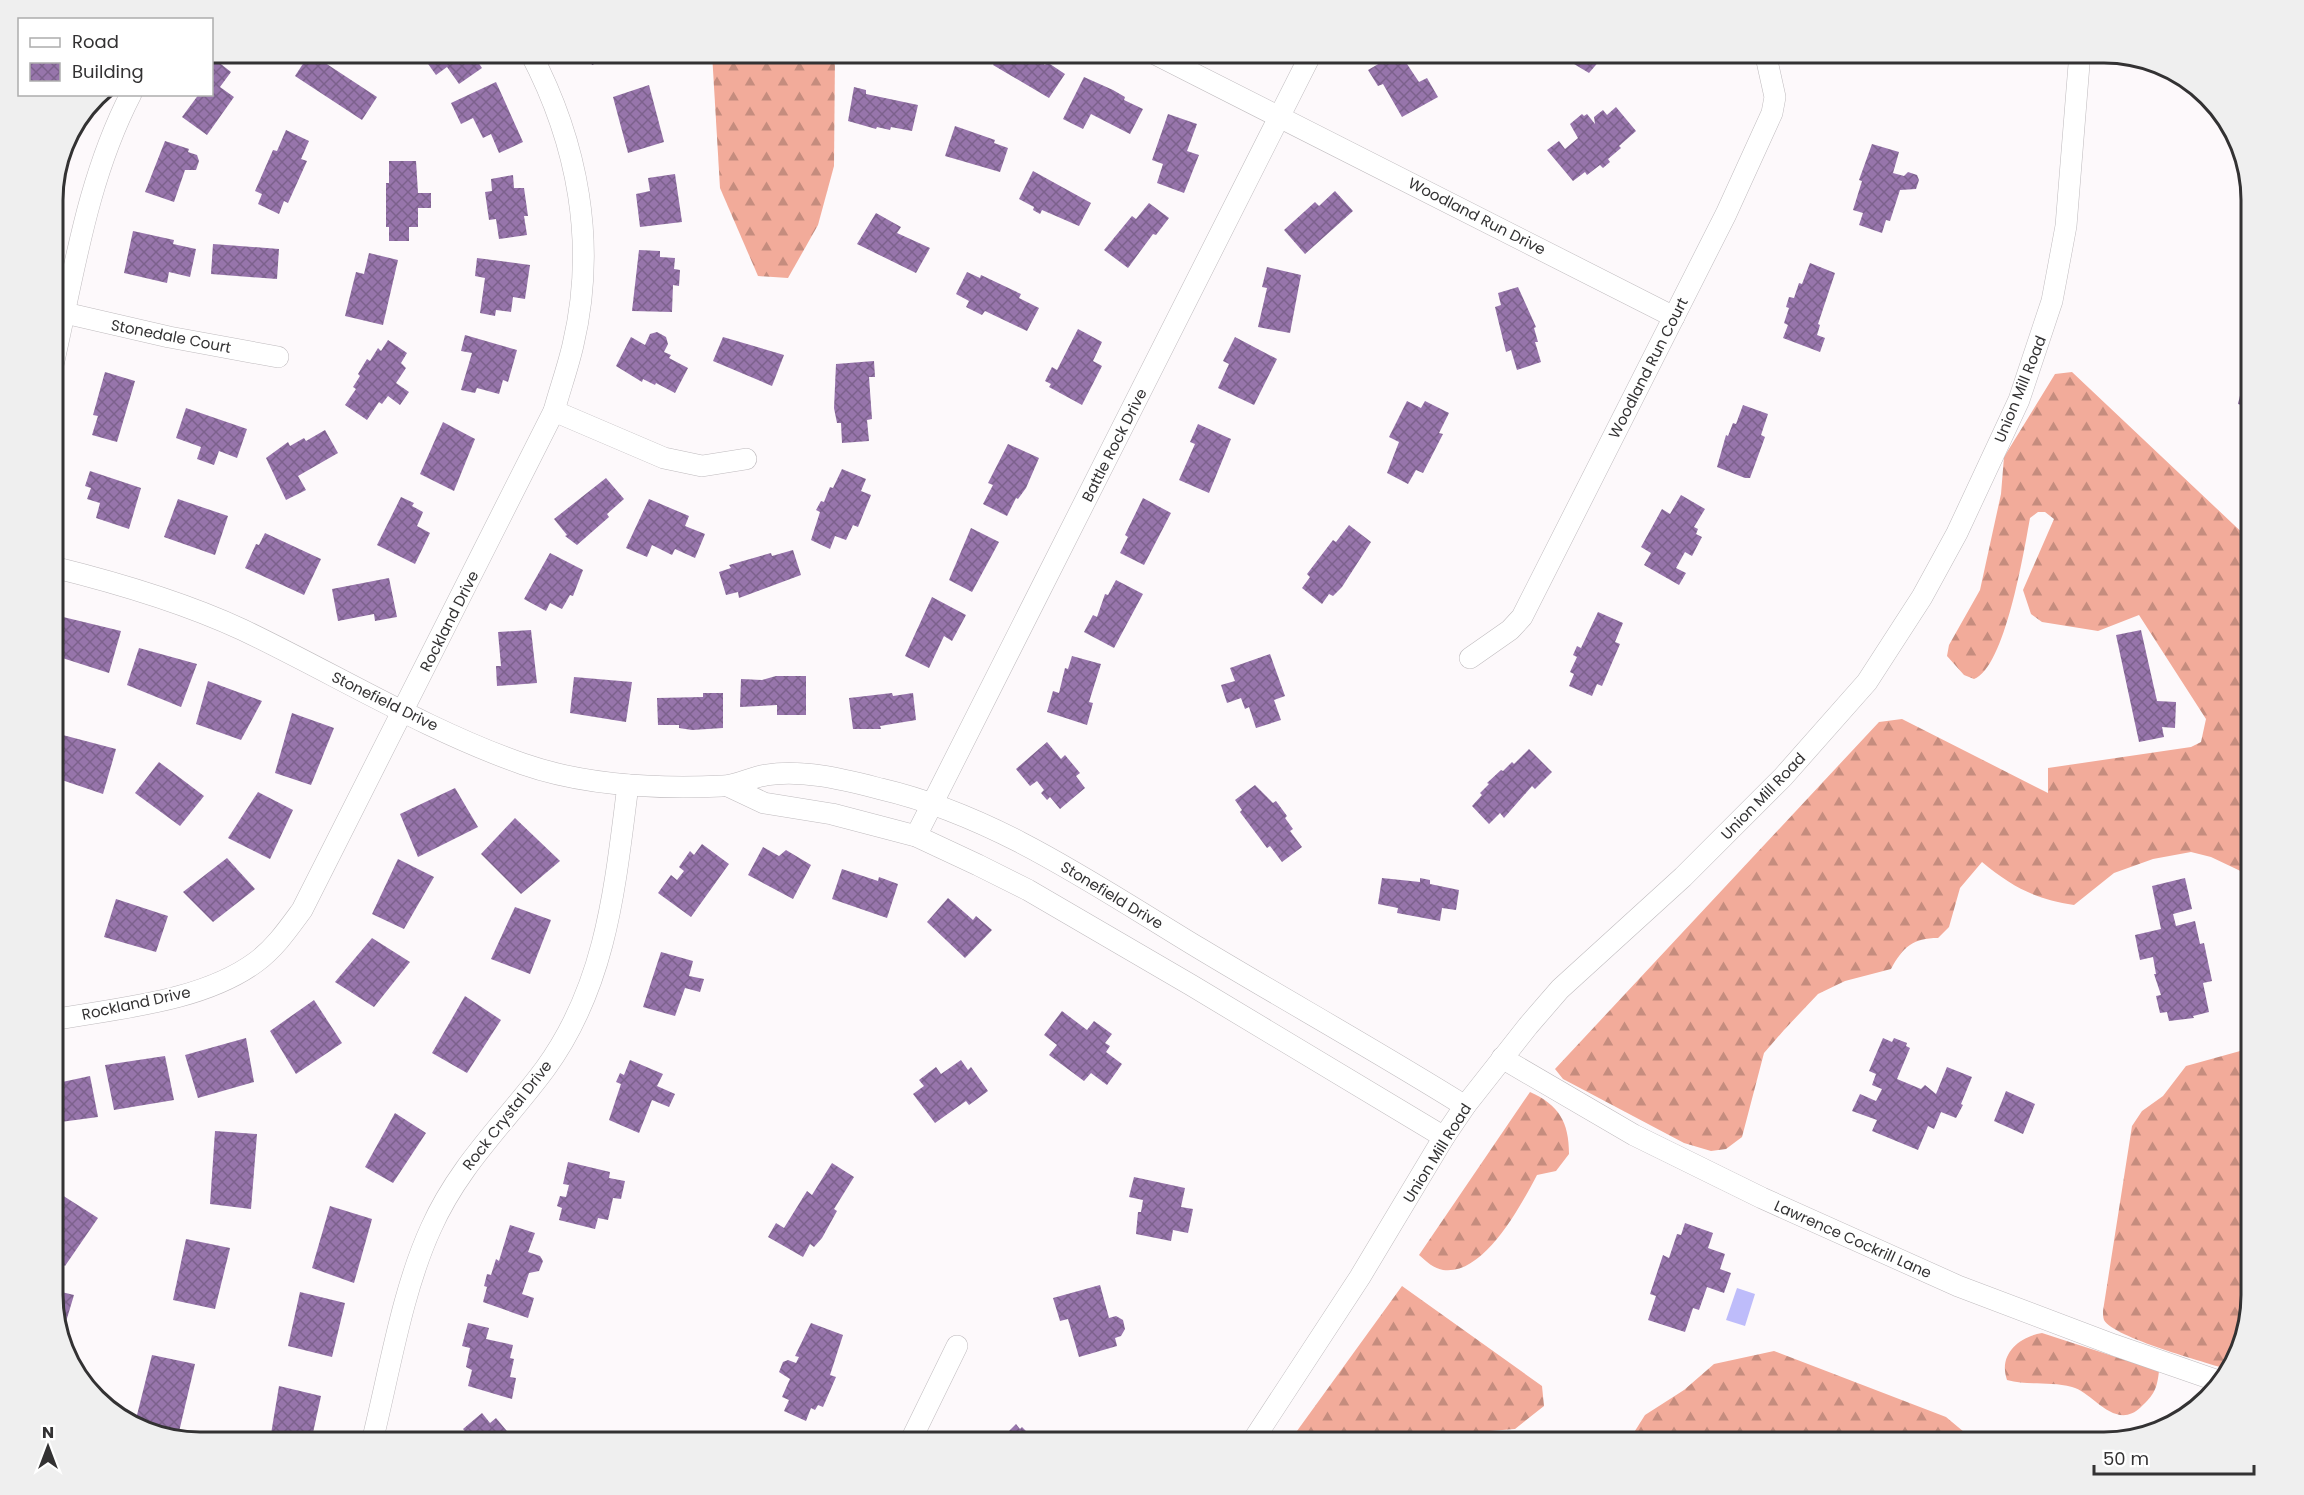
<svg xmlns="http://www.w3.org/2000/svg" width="2304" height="1495" font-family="Poppins,sans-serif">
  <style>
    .forest { fill: url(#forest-firs) }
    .water { fill: #bebcfa }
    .building { fill: url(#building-cross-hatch) }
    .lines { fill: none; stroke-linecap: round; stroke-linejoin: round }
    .minor-casing { stroke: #bfbbbe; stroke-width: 22 }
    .minor { stroke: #fff; stroke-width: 21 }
    .labels { text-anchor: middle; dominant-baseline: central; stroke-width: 4.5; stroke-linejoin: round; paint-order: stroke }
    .street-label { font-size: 15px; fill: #333233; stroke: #fff }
    .rim { fill: none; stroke: #333233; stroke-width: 3 }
  </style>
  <defs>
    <pattern id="forest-firs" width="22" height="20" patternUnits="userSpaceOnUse" patternTransform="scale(1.5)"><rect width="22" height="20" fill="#f2ab9a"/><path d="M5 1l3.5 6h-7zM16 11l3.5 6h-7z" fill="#c58c7e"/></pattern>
    <pattern id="building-cross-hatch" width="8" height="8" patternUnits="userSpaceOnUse" patternTransform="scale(1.5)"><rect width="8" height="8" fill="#9775ab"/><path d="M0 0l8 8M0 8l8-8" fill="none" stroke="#7c618c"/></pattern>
  </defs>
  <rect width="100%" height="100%" fill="#fdf9fb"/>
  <g class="forest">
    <polygon points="712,53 835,53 834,166 818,225 788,278 758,276 720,188"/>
    <path d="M 2072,372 L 2251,541 L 2251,876 L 2211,857 L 2191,852 L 2153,859 L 2114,873 L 2074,905 C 2035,899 2012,887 1982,862 L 1960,888 L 1949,927 L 1938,938 C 1913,938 1903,947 1891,969 L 1845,981 L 1818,994 L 1784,1030 L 1764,1053 L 1742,1137 L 1726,1149 L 1711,1151 L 1684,1143 L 1563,1079 L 1555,1069 L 1879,722 L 1902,719 L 2048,793 L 2048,768 L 2191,747 L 2201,742 L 2206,719 L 2139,615 L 2098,631 L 2042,622 L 2031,614 L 2023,590 L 2054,519 L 2045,512 L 2038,512 L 2030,518 C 2024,551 2005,668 1974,679 L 1964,675 L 1947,656 L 1949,645 L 1980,590 L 2001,494 L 2004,457 L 2055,374 Z"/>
    <path d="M 2251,1048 L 2251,1295 L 2229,1370 C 2206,1362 2114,1338 2104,1320 C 2103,1317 2103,1314 2103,1311 L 2132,1126 L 2142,1111 L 2163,1096 L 2186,1066 Z"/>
    <path d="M 1530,1092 C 1559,1105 1569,1122 1569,1154 L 1556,1171 L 1537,1175 C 1521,1205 1484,1276 1443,1270 C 1433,1268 1427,1262 1419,1255 Z"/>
    <polygon points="1402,1286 1542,1386 1544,1406 1515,1429 1439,1435 1424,1442 1289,1442"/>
    <path d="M 2042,1333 L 2159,1371 C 2157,1389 2154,1395 2141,1407 C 2115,1432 2093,1392 2072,1387 C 2050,1381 2028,1386 2007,1380 C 1998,1354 2019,1337 2042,1333 Z"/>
    <polygon points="1774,1351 1946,1417 1976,1442 1628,1442 1645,1415 1684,1390 1714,1364"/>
  </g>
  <polygon class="water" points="1737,1288 1755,1294 1745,1326 1726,1320"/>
  <g class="building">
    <polygon points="238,52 262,52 254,64"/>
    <polygon points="439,52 471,52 482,68 459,84 447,67 436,75 426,61"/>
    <polygon points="1001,52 1030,52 1045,65 1047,62 1065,74 1049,98 993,65"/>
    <polygon points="1399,52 1419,82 1427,78 1438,97 1402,117 1383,84 1378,86 1368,70"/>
    <polygon points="1554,52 1607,52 1589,73"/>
    <polygon points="310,53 377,97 362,120 295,76"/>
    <polygon points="587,53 621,53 592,65"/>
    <polygon points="212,57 231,72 220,87 234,97 207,135 182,117 199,94 212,94"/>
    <polygon points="1084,77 1113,90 1125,97 1124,100 1143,109 1130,134 1091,114 1083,129 1063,119"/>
    <polygon points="496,82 523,142 499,153 491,134 483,138 473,118 461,124 451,103"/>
    <polygon points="649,85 664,142 628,153 613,97"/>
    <polygon points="854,87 866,90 866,94 918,105 912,131 891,127 890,130 877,127 876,129 848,121"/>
    <polygon points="1616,107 1636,131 1619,146 1621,148 1608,159 1610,162 1603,168 1600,165 1587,175 1585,172 1573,181 1547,150 1559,141 1565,149 1578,138 1570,124 1582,114 1584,116 1587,114 1595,124 1594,117 1603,110 1607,115"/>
    <polygon points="1168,114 1197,124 1187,151 1199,155 1184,193 1157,183 1163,164 1152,160"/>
    <polygon points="955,126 995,140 994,143 1008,148 1000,172 945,156"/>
    <polygon points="286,130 309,141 301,159 307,161 288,203 284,201 279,214 258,204 262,194 255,191 273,150 277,151"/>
    <polygon points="165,141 189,149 188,152 197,155 199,161 196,170 185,170 174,202 145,192"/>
    <polygon points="1872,144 1899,152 1893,173 1904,176 1908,172 1917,175 1919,180 1916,189 1900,190 1890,221 1886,220 1882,233 1859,225 1863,213 1853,210 1862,181 1859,180"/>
    <polygon points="389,161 416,161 418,193 431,193 431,208 418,208 418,227 409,227 409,241 389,241 389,227 386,227 386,183 389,183"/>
    <polygon points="1033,171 1091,203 1079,226 1042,210 1040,214 1033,210 1034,207 1019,199"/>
    <polygon points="675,174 682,222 640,227 636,194 650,191 648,178"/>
    <polygon points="513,175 514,188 524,188 528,216 524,216 527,235 499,239 496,219 489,220 485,192 492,191 491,179"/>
    <polygon points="1335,191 1353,211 1305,254 1284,230 1315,202 1319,206"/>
    <polygon points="1149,203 1169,218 1156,235 1153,234 1128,268 1104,250 1132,216 1136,219"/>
    <polygon points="876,213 901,227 897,233 930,248 916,273 857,244"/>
    <polygon points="133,231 174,240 173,244 196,249 190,277 169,272 167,283 124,273"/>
    <polygon points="213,244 279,249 277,279 211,274"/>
    <polygon points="639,250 660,251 660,257 675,258 674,269 680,270 679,286 673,285 672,312 632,311"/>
    <polygon points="369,253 398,260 383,325 345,316 356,272 364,274"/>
    <polygon points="477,258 530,265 525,299 513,297 511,312 496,310 495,316 480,313 485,278 475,276"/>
    <polygon points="1810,263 1835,273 1818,324 1820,325 1817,335 1825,338 1820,352 1783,338 1788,325 1784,323 1789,308 1786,307 1789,297 1794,298 1799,283 1802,284"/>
    <polygon points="1267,267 1301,275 1290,333 1258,327 1267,288 1262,287"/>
    <polygon points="967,272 980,278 981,275 1021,294 1019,298 1039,308 1027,331 985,311 982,315 966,307 969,301 956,294"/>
    <polygon points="1518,287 1536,327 1534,328 1538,342 1535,342 1541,362 1517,370 1511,350 1506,352 1495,307 1501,305 1498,293"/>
    <polygon points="1078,329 1102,342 1093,361 1102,366 1082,405 1049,387 1051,384 1045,381 1052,367 1057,370"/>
    <polygon points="657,332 666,337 668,344 664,352 671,355 669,358 688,368 675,393 656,383 655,385 643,379 642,382 616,366 631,337 645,345 650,334"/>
    <polygon points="465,335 517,350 508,382 503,380 499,394 477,388 475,393 461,390 472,353 461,351"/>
    <polygon points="723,337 784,355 772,386 713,361"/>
    <polygon points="1235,337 1277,359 1254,405 1218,388 1229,364 1223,361"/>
    <polygon points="388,340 407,353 401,363 406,368 396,383 409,392 400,405 388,396 382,404 379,402 367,420 345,405 356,389 353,387 360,376 358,374 367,359 370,361 378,348 381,351"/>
    <polygon points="874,361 875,377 869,377 872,419 867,420 869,441 842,443 841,423 837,423 834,408 836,364"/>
    <polygon points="105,372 135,381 117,442 92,435 98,416 93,415"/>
    <polygon points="2244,378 2251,380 2251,408 2238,404"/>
    <polygon points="1407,401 1421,408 1425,401 1449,413 1439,433 1443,434 1423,473 1416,470 1408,484 1387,473 1399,442 1389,437"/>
    <polygon points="1743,405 1768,414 1761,435 1765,437 1750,478 1745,478 1717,467 1726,435 1728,436 1733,423 1736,424"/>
    <polygon points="186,408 247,429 237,458 219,451 214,465 197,459 201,447 176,438"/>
    <polygon points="443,422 475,439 454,491 420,474"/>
    <polygon points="1198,424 1231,439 1209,493 1179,480 1195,444 1190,442"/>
    <polygon points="325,430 338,453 298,476 306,490 286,500 266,458 288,442 290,446 304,438 306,441"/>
    <polygon points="1008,444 1039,458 1026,488 1018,499 1016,498 1007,516 983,504 993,485 988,483"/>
    <polygon points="842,469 866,479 861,491 871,495 858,527 853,525 846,540 835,536 830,549 811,540 820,512 816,510 821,501 824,502 830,487 833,488"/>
    <polygon points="90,471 141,488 129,529 96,518 100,503 87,499 91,488 85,486"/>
    <polygon points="606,478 624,499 607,514 609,517 577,545 565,536 567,535 554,519"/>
    <polygon points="1681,495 1705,509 1694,527 1698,529 1696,534 1702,537 1692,556 1685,552 1676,568 1686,573 1679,585 1644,565 1651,553 1641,547 1662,509 1670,514"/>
    <polygon points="401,497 414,503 412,506 423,512 417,526 430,533 415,564 377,545"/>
    <polygon points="1143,498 1171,513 1144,565 1120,553 1128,537 1125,535"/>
    <polygon points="178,499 228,516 215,555 164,537"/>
    <polygon points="649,499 689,516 685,526 705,534 695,558 675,549 672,555 652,545 647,557 626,548"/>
    <polygon points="1349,525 1371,542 1342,587 1333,596 1329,594 1322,604 1302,588 1310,577 1307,574 1333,540 1336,542"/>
    <polygon points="971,528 999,542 972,592 949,580"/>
    <polygon points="265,533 321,559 304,595 245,568 256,544 259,545"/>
    <polygon points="793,550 801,575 739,598 738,592 726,595 719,572 731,568 729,565 771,553 772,556"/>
    <polygon points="550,553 583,570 573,596 570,595 562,609 550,603 546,611 524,599"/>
    <polygon points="389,578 397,617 375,621 374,614 338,621 332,589"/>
    <polygon points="1116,580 1143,594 1114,648 1084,632 1093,615 1097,617 1105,594 1108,595"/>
    <polygon points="932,597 966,615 952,641 944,636 929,668 905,656"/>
    <polygon points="1598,612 1623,623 1615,642 1620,644 1602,686 1597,684 1592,696 1569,686 1574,674 1570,672 1577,657 1573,655 1577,646 1581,648"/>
    <polygon points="59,616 121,631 109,673 53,655 53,636"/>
    <polygon points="531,630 537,683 497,686 496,666 501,666 498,632"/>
    <polygon points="2141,630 2157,701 2176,702 2175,728 2162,727 2164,737 2139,742 2116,635"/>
    <polygon points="139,648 197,664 181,707 127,685"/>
    <polygon points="1270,654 1285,696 1274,700 1281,720 1256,728 1249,707 1245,709 1241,698 1227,703 1221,685 1235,681 1230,668"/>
    <polygon points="1072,656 1101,664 1089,702 1093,703 1087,725 1047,712 1053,691 1059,693 1065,668 1068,669"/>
    <polygon points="776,676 806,676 806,715 777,715 777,705 740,707 741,679 762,680"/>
    <polygon points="574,677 632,682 626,722 570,713"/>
    <polygon points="208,681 262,701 241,740 196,724"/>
    <polygon points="703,693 723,693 723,728 692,730 679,728 679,725 658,725 657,698 703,697"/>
    <polygon points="892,693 893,696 913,693 916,720 880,726 881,729 853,729 849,698"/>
    <polygon points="292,713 334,728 311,785 275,773"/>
    <polygon points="59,734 116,749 103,794 53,777 53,756"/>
    <polygon points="1047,742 1061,759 1065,755 1080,773 1076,776 1085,788 1060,809 1050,797 1047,800 1041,793 1044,790 1037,781 1030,786 1016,769"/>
    <polygon points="1529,749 1552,772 1535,789 1532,786 1504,818 1500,813 1489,824 1472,806 1482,795 1480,793 1489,784 1487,783 1501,770 1503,771 1512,762 1514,764"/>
    <polygon points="159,762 204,796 180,826 135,793"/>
    <polygon points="1255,785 1273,803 1276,801 1287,816 1285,818 1293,829 1290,831 1302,847 1282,862 1270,846 1267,848 1240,812 1242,810 1235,800"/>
    <polygon points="455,788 478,827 418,857 400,814"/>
    <polygon points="258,792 293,810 270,859 228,838"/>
    <polygon points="515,818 560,861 521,894 481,854"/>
    <polygon points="702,844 729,864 691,917 658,893 671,875 677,880 684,871 679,867 690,851 694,855"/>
    <polygon points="763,847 779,856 786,850 811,865 793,899 748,875"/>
    <polygon points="227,858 255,889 213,922 183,892"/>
    <polygon points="398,859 434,877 404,929 372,914"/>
    <polygon points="842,869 878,881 879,877 898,884 887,918 832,899"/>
    <polygon points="1382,878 1420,882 1420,878 1430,880 1430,884 1459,890 1456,910 1442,908 1440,921 1397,913 1398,908 1378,904"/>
    <polygon points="2185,878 2192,909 2173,914 2176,926 2195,921 2200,944 2204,943 2212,981 2203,983 2209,1012 2193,1016 2194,1018 2169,1021 2167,1012 2160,1013 2156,996 2161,995 2154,974 2156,974 2153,957 2140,960 2135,935 2161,929 2152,886"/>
    <polygon points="948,898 973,920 976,916 992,930 965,958 927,922"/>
    <polygon points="116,899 168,916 156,952 104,937"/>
    <polygon points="515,907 551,920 530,974 491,959"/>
    <polygon points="372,938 410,962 374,1007 335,982"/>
    <polygon points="661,952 693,961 689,976 704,979 700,992 685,988 675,1016 643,1007"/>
    <polygon points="465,996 501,1020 467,1073 432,1053"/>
    <polygon points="314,1000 342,1043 296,1074 270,1031"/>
    <polygon points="1062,1011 1087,1030 1094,1021 1112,1034 1105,1043 1110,1046 1106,1052 1122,1064 1107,1085 1091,1073 1084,1081 1049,1055 1057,1045 1044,1035"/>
    <polygon points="246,1038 254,1082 198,1098 185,1055"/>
    <polygon points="1883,1038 1892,1042 1894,1038 1907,1043 1906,1046 1910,1048 1897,1079 1921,1089 1925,1085 1936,1094 1947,1067 1972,1077 1961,1104 1963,1105 1956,1118 1941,1112 1934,1129 1928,1126 1918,1150 1872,1131 1877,1120 1852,1111 1860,1094 1876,1101 1882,1089 1872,1085 1876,1074 1869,1071"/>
    <polygon points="165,1056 174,1100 114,1110 105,1065"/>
    <polygon points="630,1060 663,1074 657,1086 675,1094 669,1107 652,1100 639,1133 609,1120 621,1084 616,1082 620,1073 624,1075"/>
    <polygon points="961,1060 968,1070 971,1067 988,1091 969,1105 966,1101 935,1123 913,1094 924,1086 919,1080 936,1067 941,1074"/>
    <polygon points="90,1076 98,1117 53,1123 53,1084"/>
    <polygon points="2006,1091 2035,1104 2023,1134 1994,1121"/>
    <polygon points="395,1113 426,1133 393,1183 365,1167"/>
    <polygon points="215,1131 257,1134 251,1209 210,1204"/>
    <polygon points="568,1162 610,1172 609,1178 625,1181 621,1199 613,1198 608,1220 598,1218 595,1229 559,1220 562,1208 557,1206 560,1196 566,1197 569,1185 563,1184"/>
    <polygon points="832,1163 854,1177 834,1209 837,1211 822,1238 814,1247 810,1244 803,1257 768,1237 776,1223 784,1228 807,1191 812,1195"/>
    <polygon points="1134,1177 1185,1188 1181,1207 1193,1209 1188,1233 1173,1230 1171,1241 1136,1234 1138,1212 1141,1212 1143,1200 1129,1197"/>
    <polygon points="62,1195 98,1218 65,1266 53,1258 53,1209"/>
    <polygon points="330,1206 372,1219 354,1283 312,1268"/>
    <polygon points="1685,1223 1713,1233 1708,1248 1725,1254 1720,1269 1731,1273 1724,1293 1707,1287 1699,1310 1693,1308 1685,1332 1648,1320 1656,1296 1650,1294 1663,1255 1669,1258 1677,1234 1681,1235"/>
    <polygon points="510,1225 535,1233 528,1252 540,1256 543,1261 539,1271 529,1273 522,1294 534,1298 528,1318 483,1302 487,1287 484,1286 487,1274 491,1275 496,1259 499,1261"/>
    <polygon points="186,1239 230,1248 215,1309 173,1300"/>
    <polygon points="1100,1285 1109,1318 1116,1316 1123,1320 1125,1329 1121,1336 1115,1338 1117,1346 1079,1357 1068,1319 1060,1321 1053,1298"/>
    <polygon points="53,1290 74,1295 62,1335 53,1304"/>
    <polygon points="300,1292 345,1303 332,1357 288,1346"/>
    <polygon points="468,1323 489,1328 486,1339 513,1345 510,1358 514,1359 510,1377 516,1378 512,1399 468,1386 472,1370 466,1367 470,1348 462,1346"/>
    <polygon points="811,1323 843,1335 830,1375 836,1377 823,1407 818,1405 815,1410 811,1408 806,1421 784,1411 789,1400 782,1397 790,1379 779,1372 783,1362 788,1360 796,1363 799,1357 795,1356"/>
    <polygon points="152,1355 195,1364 178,1436 135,1423"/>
    <polygon points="279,1386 321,1396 311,1442 270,1440"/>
    <polygon points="482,1413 490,1423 496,1418 516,1442 469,1442 471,1439 463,1429"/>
    <polygon points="1016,1424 1020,1429 1022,1427 1037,1442 1002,1442 1000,1440"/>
  </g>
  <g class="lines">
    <g class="minor-casing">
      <g id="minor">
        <polyline points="1151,52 1674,317"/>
        <polyline points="65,313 169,337 278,357"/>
        <path d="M 53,365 C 74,273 87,179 131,94"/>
        <polyline points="554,411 664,458 702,466 746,459"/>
        <path d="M 53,567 C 118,583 183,602 243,630 C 335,674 428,731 523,764 C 586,786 656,789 722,786 C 737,786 751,777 766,775 C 804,769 845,780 881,789 C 997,816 1098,887 1199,948 C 1287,1001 1377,1051 1465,1106"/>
        <polyline points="1470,658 1510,630 1522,617 1726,214 1772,113 1775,97 1765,52"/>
        <polyline points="728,786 764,803 832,814 916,836 978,865 1028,890 1191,985 1444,1137"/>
        <polyline points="916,836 1312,52"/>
        <path d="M 53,1020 C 117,1008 202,1002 256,962 C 275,948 288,929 302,910 L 554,411 C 560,389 568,367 573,345 C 597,244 578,143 530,52"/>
        <polyline points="1502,1058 1634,1135 1762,1198 1958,1286 2114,1345 2221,1382"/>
        <path d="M 372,1442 C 389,1374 402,1291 431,1228 C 459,1165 505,1123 545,1069 C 607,984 615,886 628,785"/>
        <polyline points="910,1442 957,1346"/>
        <polyline points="1252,1442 1360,1277 1444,1137 1465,1106 1528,1026 1560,989 1683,877 1783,777 1867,682 1922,597 1957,533 2019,400 2052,301 2066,226 2080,52"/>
      </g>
    </g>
    <use href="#minor" class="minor"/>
  </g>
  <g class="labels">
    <g class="street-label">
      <text transform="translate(1477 216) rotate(27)">Woodland Run Drive</text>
      <text transform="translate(171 336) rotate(11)">Stonedale Court</text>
      <text transform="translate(1648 368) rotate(-63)">Woodland Run Court</text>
      <text transform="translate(2020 389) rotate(-68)">Union Mill Road</text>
      <text transform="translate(1114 445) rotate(-63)">Battle Rock Drive</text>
      <text transform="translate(449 621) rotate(-63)">Rockland Drive</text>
      <text transform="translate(385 701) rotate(26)">Stonefield Drive</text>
      <text transform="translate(1763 796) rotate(-46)">Union Mill Road</text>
      <text transform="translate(1112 895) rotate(31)">Stonefield Drive</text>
      <text transform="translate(136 1003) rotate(-12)">Rockland Drive</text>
      <text transform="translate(507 1115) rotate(-52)">Rock Crystal Drive</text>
      <text transform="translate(1437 1153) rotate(-58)">Union Mill Road</text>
      <text transform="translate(1853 1239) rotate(24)">Lawrence Cockrill Lane</text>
    </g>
  </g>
  <path d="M0 0H2304V1495H0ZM200 63H2104A137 137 0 0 1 2241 200V1295A137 137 0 0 1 2104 1432H200A137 137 0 0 1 63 1295V200A137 137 0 0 1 200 63Z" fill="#efefef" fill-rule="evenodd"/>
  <path class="rim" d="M200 63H2104A137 137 0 0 1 2241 200V1295A137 137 0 0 1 2104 1432H200A137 137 0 0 1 63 1295V200A137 137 0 0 1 200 63Z"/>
  <rect x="18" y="18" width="195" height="78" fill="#ffffff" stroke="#adadad" stroke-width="1.5"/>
  <rect x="30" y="38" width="30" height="9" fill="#ffffff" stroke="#adadad" stroke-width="1.5"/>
  <text x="72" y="48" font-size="18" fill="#333233">Road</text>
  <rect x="30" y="63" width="30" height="18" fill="url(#building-cross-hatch)" stroke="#adadad" stroke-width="1.5"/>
  <text x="72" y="78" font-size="18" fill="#333233">Building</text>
  <g transform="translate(48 1447)" stroke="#ffffff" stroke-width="4.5" paint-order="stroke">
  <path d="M0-4.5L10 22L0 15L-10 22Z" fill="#333233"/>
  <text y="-9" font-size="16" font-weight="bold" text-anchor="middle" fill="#333233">N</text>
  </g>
  <path d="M2094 1465v9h160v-9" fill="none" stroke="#333233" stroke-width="3"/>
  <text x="2103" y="1465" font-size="18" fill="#333233" stroke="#ffffff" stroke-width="4.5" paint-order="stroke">50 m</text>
</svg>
